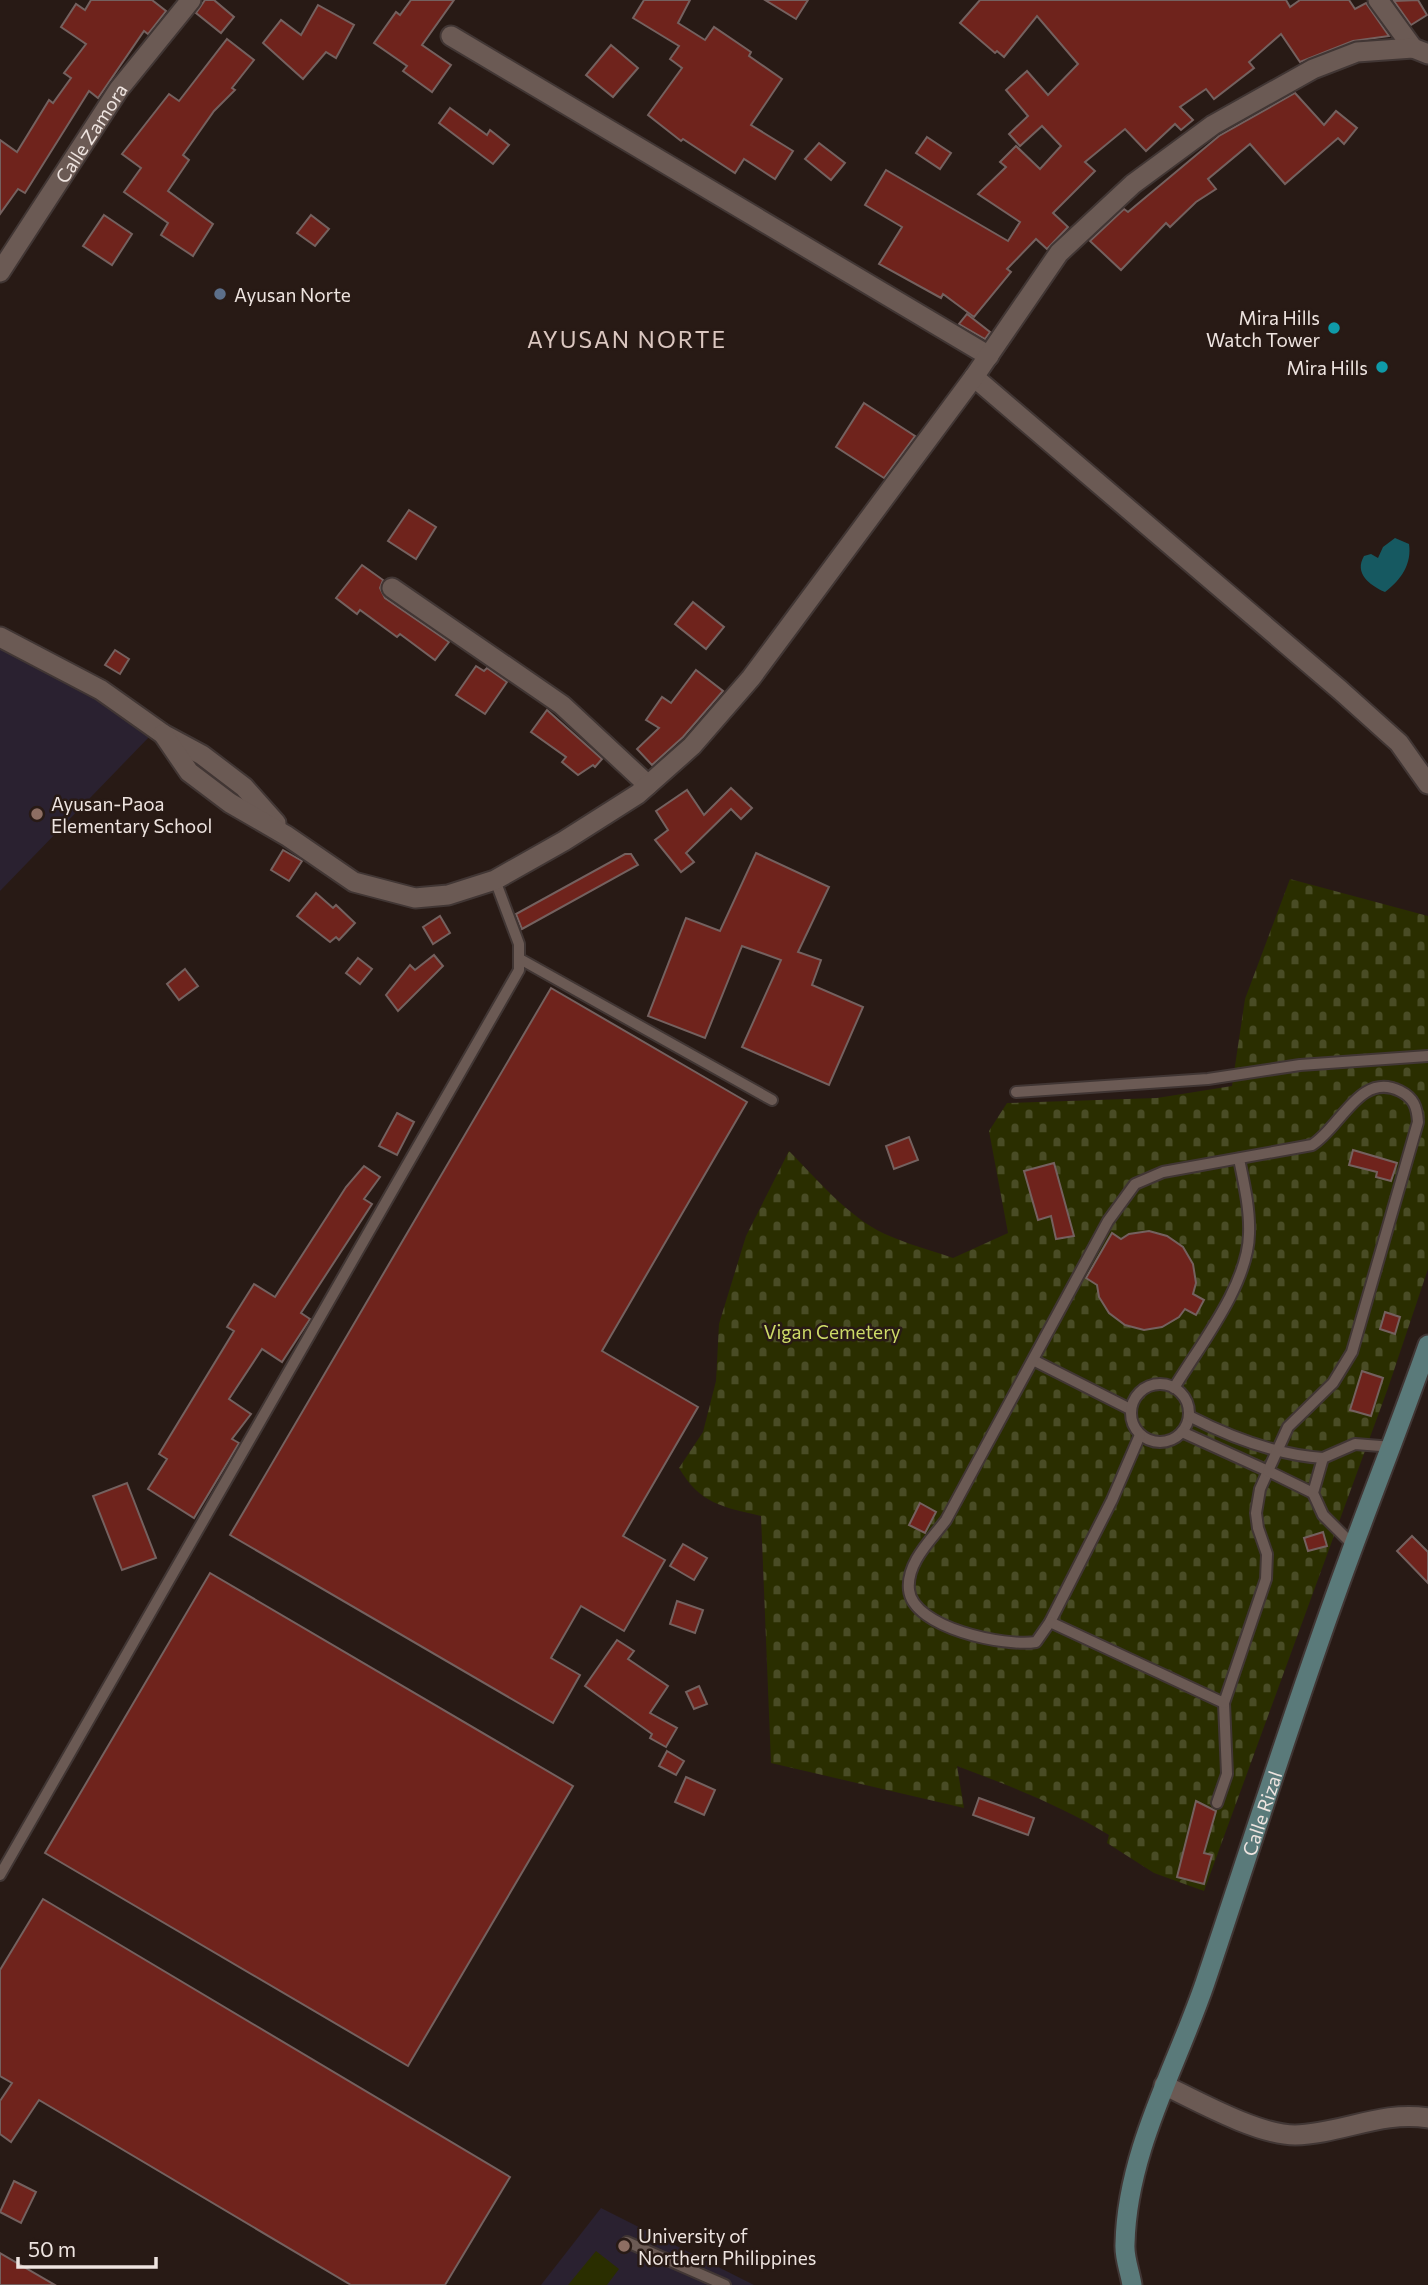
<svg xmlns="http://www.w3.org/2000/svg" width="1428" height="2285" font-family="Commissioner,sans-serif">
  <style>
    .education { fill: #2a2130 }
    .cemetery { fill: url(#cemetery-stones) }
    .pitch { fill: #2a2e00 }
    .water { fill: #165961 }
    .building { fill: #6f231c; stroke: #74615f; stroke-width: 2 }
    .lines { fill: none; stroke-linecap: round; stroke-linejoin: round }
    .service-casing { stroke: #413634; stroke-width: 14 }
    .minor-casing { stroke: #413634; stroke-width: 23 }
    .tertiary-casing { stroke: #413634; stroke-width: 23 }
    .secondary-casing { stroke: #413634; stroke-width: 23 }
    .service { stroke: #6b5a54; stroke-width: 10 }
    .minor { stroke: #6b5a54; stroke-width: 19 }
    .tertiary { stroke: #6b5a54; stroke-width: 19 }
    .secondary { stroke: #5a7a7a; stroke-width: 19 }
    .service-dot { fill: #5c6f8a; stroke: #281a15; stroke-width: 2.5 }
    .culture-dot { fill: #0f9aa8; stroke: #281a15; stroke-width: 2.5 }
    .education-dot { fill: #8d6e63; stroke: #281a15; stroke-width: 2.5 }
    .labels { text-anchor: middle; dominant-baseline: central; stroke-width: 5; stroke-linejoin: round; paint-order: stroke }
    .street-label { font-size: 19px; fill: #eee4e0; stroke: #281a15 }
    .poi-label { font-size: 19px; fill: #eee4e0; stroke: #281a15; text-anchor: start }
    .park-label { font-size: 19px; fill: #cdda68; stroke: #281a15 }
    .quarter-label { font-size: 23px; letter-spacing: 2px; fill: #dbc7c0; stroke: #281a15 }
  </style>
  <defs>
    <pattern id="cemetery-stones" width="16" height="16" patternUnits="userSpaceOnUse" patternTransform="scale(1.75)"><rect width="16" height="16" fill="#2a2e00"/><path d="M2 7V4a2 2 0 0 1 4 0v3zM10 15v-3a2 2 0 0 1 4 0v3z" fill="#494c25"/></pattern>
  </defs>
  <rect width="100%" height="100%" fill="#281a15"/>
  <g class="education">
    <polygon points="0,641 88,686 150,736 0,891"/>
    <polygon points="601,2208 754,2285 541,2285"/>
  </g>
  <path class="cemetery" d="M 1290,879 L 1428,916 L 1428,1269 L 1388,1388 L 1204,1891 L 1154,1873 L 1107,1843 L 1109,1835 C 1060,1805 1010,1786 957,1766 L 964,1808 L 771,1763 L 761,1516 C 723,1507 700,1504 679,1468 L 703,1432 L 716,1381 L 719,1324 L 746,1236 L 789,1151 C 818,1180 847,1216 885,1234 C 907,1244 930,1250 953,1258 L 1008,1233 L 989,1131 L 1007,1103 L 1157,1098 L 1232,1086 L 1245,999 Z"/>
  <polygon class="pitch" points="596,2251 619,2269 607,2285 568,2285"/>
  <path class="water" d="M 1395,538 L 1409,544 C 1412,564 1401,580 1385,592 C 1369,585 1354,573 1364,556 L 1371,554 L 1378,558 L 1383,547 Z"/>
  <g class="building">
    <polygon points="91,0 152,0 166,11 148,34 144,31 98,98 89,91 25,193 18,189 0,214 0,140 17,152 49,100 53,103 71,78 64,73 86,44 61,27 76,4 85,10"/>
    <polygon points="205,0 214,0 234,17 221,33 196,13"/>
    <polygon points="411,0 454,0 422,45 451,65 432,92 403,71 407,66 374,43 396,12 400,15"/>
    <polygon points="644,0 690,0 678,23 705,40 714,27 751,52 749,56 782,79 751,125 793,151 775,179 744,159 735,173 683,139 681,141 648,115 682,68 670,59 679,46 633,18"/>
    <polygon points="765,0 808,0 796,19"/>
    <polygon points="980,0 1286,0 1290,7 1300,0 1349,0 1355,9 1366,3 1389,36 1353,41 1300,62 1281,34 1249,62 1254,68 1214,99 1206,89 1180,107 1193,120 1181,130 1175,124 1146,151 1125,129 1085,162 1095,171 1053,213 1068,227 1047,249 1036,239 1007,269 1011,272 974,317 943,294 941,298 879,264 902,227 865,205 886,170 1008,241 1020,222 978,194 1006,167 1000,162 1016,146 1040,169 1061,146 1042,126 1020,146 1009,134 1028,116 1006,90 1027,71 1048,95 1078,64 1037,16 1004,57 997,51 995,53 960,23"/>
    <polygon points="1418,0 1427,15 1411,25 1394,1"/>
    <polygon points="318,5 354,25 336,58 326,52 303,79 263,43 281,20 301,35"/>
    <polygon points="227,39 254,60 232,88 235,90 214,111 183,155 189,160 168,191 213,224 193,256 161,235 168,223 124,192 141,168 122,154 169,94 179,101"/>
    <polygon points="611,45 638,68 613,97 586,75"/>
    <polygon points="1295,93 1324,125 1336,111 1357,128 1344,144 1338,138 1285,184 1250,144 1208,179 1216,189 1196,202 1170,227 1166,223 1121,270 1090,241 1124,209 1128,212 1219,136"/>
    <polygon points="450,108 487,135 490,130 509,145 493,164 439,123"/>
    <polygon points="927,137 951,153 940,169 916,153"/>
    <polygon points="819,143 845,163 831,180 805,159"/>
    <polygon points="104,215 132,234 112,265 83,246"/>
    <polygon points="311,215 329,229 315,246 297,233"/>
    <polygon points="967,314 990,332 985,339 959,324"/>
    <polygon points="864,403 915,436 884,478 836,447"/>
    <polygon points="409,510 436,527 416,559 388,541"/>
    <polygon points="362,565 383,580 380,588 385,598 449,642 435,660 400,634 397,637 360,610 357,614 336,598"/>
    <polygon points="693,602 724,627 706,649 675,624"/>
    <polygon points="115,650 129,659 120,674 105,665"/>
    <polygon points="476,666 484,671 487,668 507,682 485,714 456,695"/>
    <polygon points="696,670 723,691 683,737 652,765 637,749 659,728 646,720 662,697 671,703"/>
    <polygon points="547,710 602,759 595,767 593,765 578,775 562,762 566,757 531,732"/>
    <polygon points="731,788 752,808 741,819 731,809 686,853 694,862 681,872 655,840 668,830 656,811 687,790 704,815"/>
    <polygon points="283,850 302,861 289,881 271,870"/>
    <polygon points="756,853 829,887 798,952 821,960 812,985 863,1007 829,1085 742,1047 781,960 742,946 705,1038 648,1016 686,918 720,931"/>
    <polygon points="625,854 631,854 638,865 522,929 516,914"/>
    <polygon points="316,893 333,908 336,905 355,923 339,940 336,937 330,942 297,916"/>
    <polygon points="440,916 450,933 433,944 423,927"/>
    <polygon points="434,955 443,966 398,1011 386,995 410,965 415,970"/>
    <polygon points="358,958 372,969 360,984 346,973"/>
    <polygon points="185,969 198,986 179,1000 167,984"/>
    <polygon points="551,988 747,1102 602,1351 698,1407 623,1536 665,1560 624,1631 581,1606 551,1658 580,1675 553,1723 230,1535"/>
    <polygon points="397,1113 414,1122 397,1155 379,1146"/>
    <polygon points="909,1137 918,1160 894,1169 886,1146"/>
    <polygon points="1353,1150 1397,1163 1391,1181 1376,1177 1377,1172 1349,1165"/>
    <polygon points="1054,1163 1074,1236 1056,1239 1051,1216 1038,1220 1024,1171"/>
    <polygon points="364,1166 380,1177 364,1199 372,1204 301,1313 310,1319 282,1362 262,1349 229,1399 251,1414 232,1439 239,1443 194,1518 148,1489 167,1459 159,1454 234,1331 227,1327 254,1284 275,1297 346,1187"/>
    <polygon points="1149,1231 1167,1236 1183,1247 1193,1264 1196,1283 1193,1294 1204,1300 1196,1315 1185,1309 1179,1317 1162,1327 1144,1330 1125,1325 1109,1313 1099,1297 1097,1285 1086,1278 1112,1233 1121,1239 1129,1234"/>
    <polygon points="1385,1312 1400,1317 1395,1334 1380,1329"/>
    <polygon points="1362,1371 1383,1378 1371,1416 1350,1410"/>
    <polygon points="127,1483 156,1558 122,1570 93,1496"/>
    <polygon points="920,1503 936,1512 925,1533 909,1525"/>
    <polygon points="1323,1532 1327,1546 1308,1551 1304,1538"/>
    <polygon points="1412,1536 1428,1552 1428,1583 1397,1551"/>
    <polygon points="683,1544 707,1558 694,1580 670,1566"/>
    <polygon points="210,1573 573,1786 408,2066 45,1853"/>
    <polygon points="677,1601 703,1610 695,1633 670,1624"/>
    <polygon points="617,1640 634,1651 628,1659 668,1686 650,1713 677,1728 666,1747 650,1738 652,1734 585,1686"/>
    <polygon points="699,1686 707,1704 694,1709 686,1692"/>
    <polygon points="667,1751 684,1761 676,1775 659,1766"/>
    <polygon points="686,1777 715,1790 704,1815 675,1802"/>
    <polygon points="979,1798 1034,1818 1028,1835 973,1815"/>
    <polygon points="1196,1801 1216,1811 1204,1853 1212,1855 1204,1884 1177,1877"/>
    <polygon points="43,1899 510,2177 445,2285 351,2285 39,2100 11,2142 0,2134 0,2101 12,2083 0,2076 0,1970"/>
    <polygon points="14,2181 36,2192 21,2223 0,2212"/>
    <polygon points="0,2253 55,2285 0,2285"/>
  </g>
  <g class="lines">
    <g class="service-casing">
      <g id="service">
        <polyline points="520,959 772,1100"/>
        <polyline points="1016,1092 1208,1079 1300,1065 1428,1056"/>
        <polyline points="1035,1361 1130,1409"/>
        <circle cx="1160" cy="1413" r="29"/>
        <path d="M 1174,1388 C 1200,1345 1248,1285 1249,1234 C 1250,1209 1244,1183 1239,1159"/>
        <path d="M 1189,1416 C 1230,1437 1276,1455 1323,1458"/>
        <polyline points="1182,1432 1268,1471 1260,1489 1256,1513 1258,1528 1267,1554 1266,1579 1224,1703 1227,1774 1217,1803"/>
        <path d="M 1140,1435 L 1112,1500 L 1050,1622 L 1036,1642 C 1005,1647 913,1628 909,1590 C 906,1563 931,1540 946,1520 L 1108,1221 L 1135,1184 L 1163,1172 L 1312,1145 C 1341,1127 1360,1071 1400,1091 C 1414,1098 1417,1107 1418,1122 L 1352,1352 L 1333,1383 L 1288,1427 L 1268,1471 L 1313,1493"/>
        <polyline points="1353,1545 1323,1515 1313,1493 1323,1458 1355,1444 1393,1447"/>
        <polyline points="1050,1622 1224,1703"/>
        <polyline points="0,1875 519,970 519,944 495,880"/>
        <polyline points="627,2242 725,2285"/>
      </g>
    </g>
    <g class="minor-casing">
      <g id="minor">
        <polyline points="1378,0 1413,48"/>
        <polyline points="451,36 989,356"/>
        <polyline points="974,377 1340,690 1399,743 1428,784"/>
        <polyline points="392,588 562,705 648,785"/>
        <path d="M 1164,2085 C 1197,2101 1258,2135 1295,2135 C 1340,2134 1383,2110 1428,2118"/>
      </g>
    </g>
    <g class="tertiary-casing">
      <g id="tertiary">
        <path id="s1" d="M 0,272 L 119,89 L 191,0"/>
        <polyline points="0,637 101,690 163,734 202,755 244,787 276,823"/>
        <polyline points="163,734 189,772 230,803 287,836 354,882 415,898 448,895 495,880 564,841 638,794 692,746 751,678 974,377 1059,253 1133,184 1213,125 1313,69 1357,52 1413,48 1428,54"/>
      </g>
    </g>
    <g class="secondary-casing">
      <g id="secondary">
        <path id="s2" d="M 1132,2285 C 1130,2272 1124,2257 1125,2244 C 1127,2151 1176,2068 1205,1983 C 1253,1841 1297,1698 1349,1558 C 1375,1487 1403,1417 1428,1345"/>
      </g>
    </g>
    <use href="#service" class="service"/>
    <use href="#minor" class="minor"/>
    <use href="#tertiary" class="tertiary"/>
    <use href="#secondary" class="secondary"/>
  </g>
  <circle class="service-dot" cx="220" cy="294" r="7"/>
  <g class="culture-dot">
    <circle cx="1334" cy="328" r="7"/>
    <circle cx="1382" cy="367" r="7"/>
  </g>
  <g class="education-dot">
    <circle cx="37" cy="814" r="7"/>
    <circle cx="624" cy="2246" r="7"/>
  </g>
  <g class="labels">
    <g class="street-label">
      <text stroke="none"><textPath href="#s1" startOffset="166">Calle Zamora</textPath></text>
      <text stroke="none"><textPath href="#s2" startOffset="495">Calle Rizal</textPath></text>
    </g>
    <g class="poi-label">
      <text x="234" y="294">Ayusan Norte</text>
      <text x="1320" y="317" text-anchor="end">Mira Hills<tspan x="1320" dy="22">Watch Tower</tspan></text>
      <text x="1368" y="367" text-anchor="end">Mira Hills</text>
      <text x="51" y="803">Ayusan-Paoa<tspan x="51" dy="22">Elementary School</tspan></text>
      <text x="638" y="2235">University of<tspan x="638" dy="22">Northern Philippines</tspan></text>
    </g>
    <g class="park-label">
      <text x="832" y="1331">Vigan Cemetery</text>
    </g>
    <g class="quarter-label">
      <text x="627" y="339">AYUSAN NORTE</text>
    </g>
  </g>
  <path d="M18 2257v10h138v-10" fill="none" stroke="#eee4e0" stroke-width="3.5"/>
  <text x="28" y="2257" font-size="21" fill="#eee4e0" stroke="#281a15" stroke-width="5" paint-order="stroke">50 m</text>
</svg>
